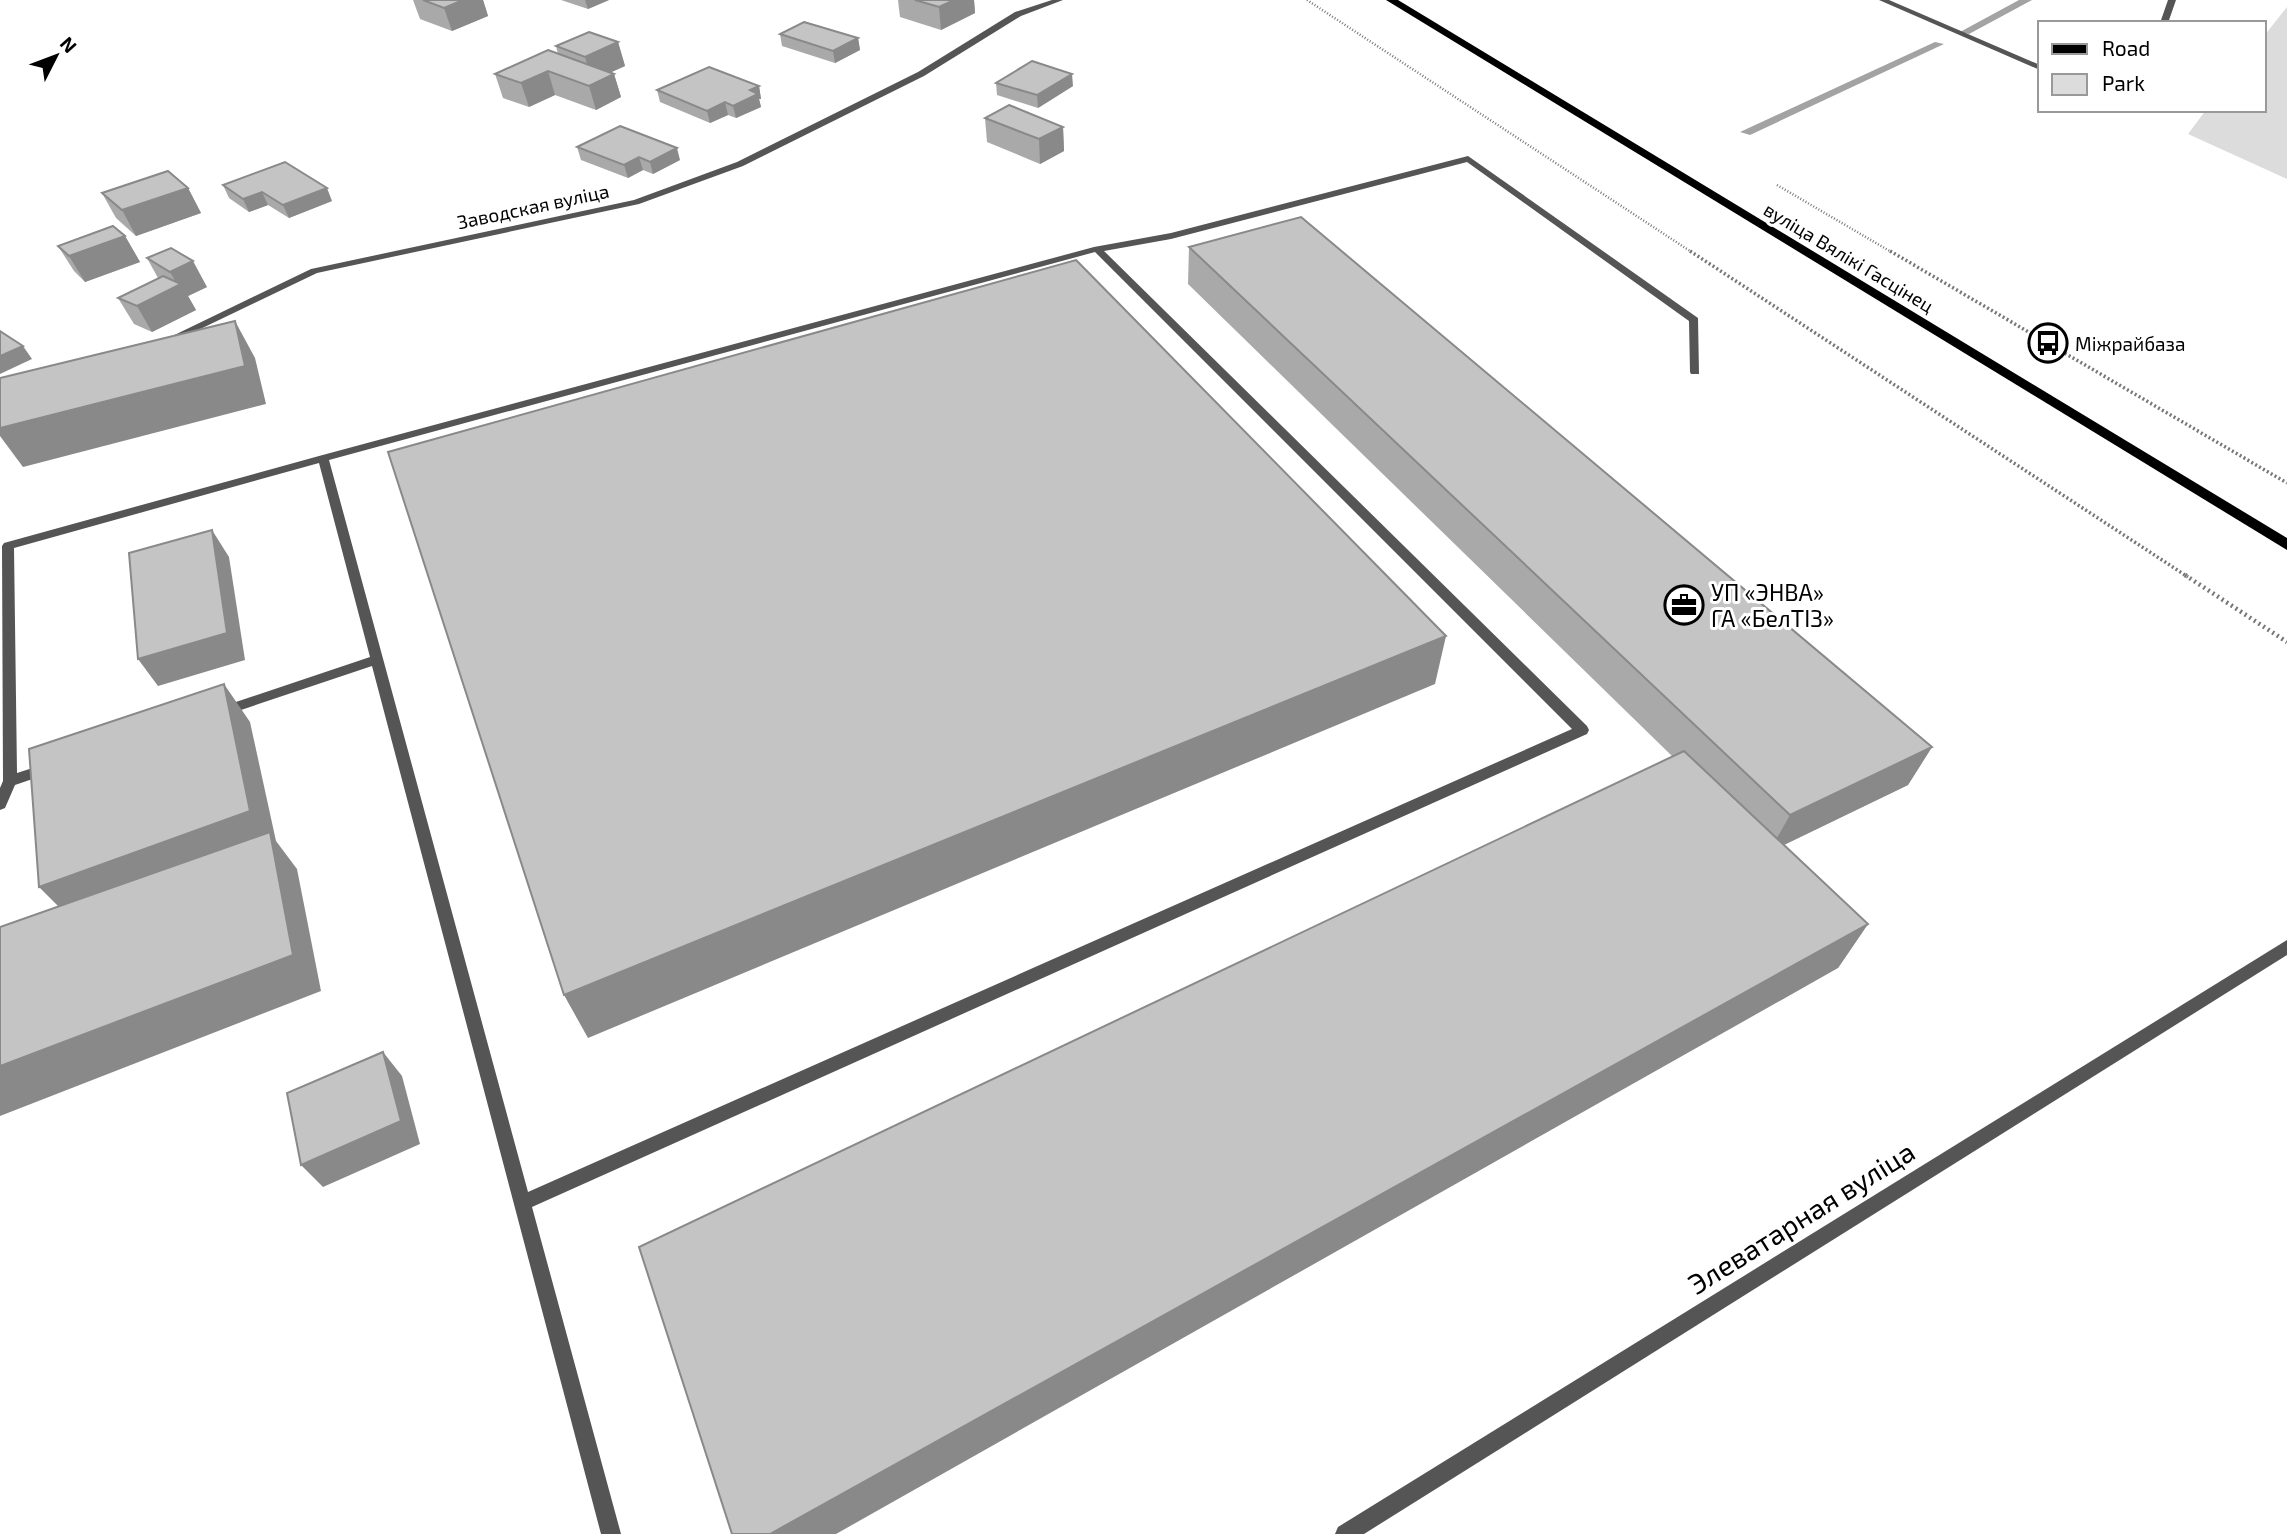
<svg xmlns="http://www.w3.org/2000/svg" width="2287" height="1534" font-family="'Exo 2',sans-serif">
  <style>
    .green { fill: #dcdcdc }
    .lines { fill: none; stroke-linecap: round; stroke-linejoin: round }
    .stream { fill: #a3a3a3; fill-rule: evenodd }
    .path-far2 { stroke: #777; stroke-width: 2.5; stroke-dasharray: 1 2; stroke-linecap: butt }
    .path-far1 { stroke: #777; stroke-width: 3.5; stroke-dasharray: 2 2.5; stroke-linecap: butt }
    .path { stroke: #777; stroke-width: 4.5; stroke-dasharray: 2 3.5; stroke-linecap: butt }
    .lane { fill: #555; fill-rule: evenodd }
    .street { fill: #555; fill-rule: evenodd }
    .primary { fill: #000; fill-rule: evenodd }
    .wall { fill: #a9a9a9 }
    .shaded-wall { fill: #898989 }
    .building { fill: #c4c4c4; stroke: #898989; stroke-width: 2 }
    .labels { text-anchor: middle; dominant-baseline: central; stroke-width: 6; stroke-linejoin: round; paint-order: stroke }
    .far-street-label { font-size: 19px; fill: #000; stroke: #fff }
    .far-poi-label { font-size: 19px; fill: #000; stroke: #fff; text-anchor: start }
    .poi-label { font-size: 23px; fill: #000; stroke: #fff; text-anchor: start }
    .near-street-label { font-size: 28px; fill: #000; stroke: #fff }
  </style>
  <rect width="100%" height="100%" fill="#fff"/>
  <polygon class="green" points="2287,7 2287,179 2188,134 2206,110 2264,110 2264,36"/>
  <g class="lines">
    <g class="stream">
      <polygon points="2019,0 2032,0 1969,34 1960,32"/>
      <polygon points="1935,42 1944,44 1750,135 1740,132"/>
    </g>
    <g class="path-far2">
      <polyline points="1307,0 1693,253"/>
      <polyline points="1777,185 1893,253"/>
    </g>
    <g class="path-far1">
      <polyline points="1690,251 2188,577"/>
      <polyline points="1890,251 2287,483"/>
    </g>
    <polyline class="path" points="2185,575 2287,642"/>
    <g class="lane">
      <polygon points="1879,0 1889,0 2040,65 2040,70"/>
      <polygon points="2168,0 2176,0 2168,23 2160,23"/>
      <path d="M 1468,156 L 1698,318 L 1699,374 L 1691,374 L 1690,372 L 1689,321 L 1467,162 L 1171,239 L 1104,251 L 1587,726 L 1589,730 L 1587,734 L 532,1207 L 621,1534 L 601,1534 L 372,666 L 220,717 L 213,712 L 215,709 L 370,657 L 319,463 L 14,548 L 17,773 L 48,763 L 55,768 L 53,772 L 15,785 L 5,808 L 0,810 L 0,788 L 3,781 L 2,546 L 4,543 L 319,456 L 1094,247 L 1171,233 ZM 1095,252 L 1572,729 L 528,1192 L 329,460 Z"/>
    </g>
    <g class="street">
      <polygon points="1052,0 1063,0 1021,16 924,76 743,166 639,204 317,273 169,344 165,345 160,342 311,269 634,200 737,162 918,72 1015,12"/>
      <polygon points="2287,940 2287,955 1364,1534 1335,1534 1338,1527"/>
    </g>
    <polygon class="primary" points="1386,0 1398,0 2287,538 2287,550"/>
  </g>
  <g class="wall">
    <polygon points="413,0 483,0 488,16 452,31 420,19"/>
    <polygon points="561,0 609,0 588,9"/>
    <polygon points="898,0 974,0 975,13 941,30 900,17"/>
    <polygon points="780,34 858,38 860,50 835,63 782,46"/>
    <polygon points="618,42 625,66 611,72 614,74 621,97 596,110 555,95 529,107 503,98 495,74 558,54 556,46"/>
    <polygon points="996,83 1073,86 1038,108 997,95"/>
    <polygon points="759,86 761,99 759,99 761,107 736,118 728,115 710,123 660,102 657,90"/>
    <polygon points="985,118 1063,127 1064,151 1040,164 987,142"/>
    <polygon points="577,147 680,160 653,174 643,170 628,178 581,160"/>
    <polygon points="223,185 332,201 289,218 268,205 249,212 229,198"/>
    <polygon points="188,188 201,213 136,236 116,218 102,193"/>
    <polygon points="125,236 140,262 85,282 74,271 58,246"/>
    <polygon points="1189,247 1932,747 1908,785 1784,845 1868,924 1838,968 1672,756 1188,284"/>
    <polygon points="147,258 207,287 188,296 196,310 152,332 134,324 118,298 158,278"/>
  </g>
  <g class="shaded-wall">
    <polygon points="463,0 483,0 488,16 452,31 444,8"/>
    <polygon points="585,0 609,0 588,9"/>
    <polygon points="954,0 974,0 975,13 941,30 939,7"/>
    <polygon points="858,38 860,50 835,63 833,51"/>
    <polygon points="618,42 625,66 592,81 585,57"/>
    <polygon points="548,71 555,95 529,107 521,83"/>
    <polygon points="614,74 621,97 596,110 589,86"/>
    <polygon points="1072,74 1073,86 1038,108 1037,95"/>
    <polygon points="759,86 761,99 759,99 761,107 736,118 733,106 750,90"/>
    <polygon points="725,102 728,115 710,123 707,111"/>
    <polygon points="1063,127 1064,151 1040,164 1039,139"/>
    <polygon points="677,148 680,160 653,174 650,162"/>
    <polygon points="639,157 643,170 628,178 624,165"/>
    <polygon points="188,188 201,213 136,236 122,210"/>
    <polygon points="327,188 332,201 289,218 283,205"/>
    <polygon points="262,192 268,205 249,212 243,199"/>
    <polygon points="125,236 140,262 85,282 69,256"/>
    <polygon points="193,261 207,287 188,296 196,310 152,332 137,306 178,286 170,272"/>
    <polygon points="235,321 255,358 266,404 23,467 0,436 0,428"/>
    <polygon points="23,346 32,359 0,374 0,356"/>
    <polygon points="212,530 229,557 245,660 158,686 138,659"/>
    <polygon points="1446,636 1435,684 588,1038 564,995"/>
    <polygon points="224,684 250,722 276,841 297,869 321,991 0,1116 0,1066 75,923 39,887"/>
    <polygon points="1932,747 1908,785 1769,852 1790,815"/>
    <polygon points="1868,924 1838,968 836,1534 770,1534"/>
    <polygon points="383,1052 402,1076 420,1144 323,1187 301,1165"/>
  </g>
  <g class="building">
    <polygon points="423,0 463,0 444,8"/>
    <polygon points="915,0 954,0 939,7"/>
    <polygon points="804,22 858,38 833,51 780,34"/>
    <polygon points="589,32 618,42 585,57 556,46"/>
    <polygon points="548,50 614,74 589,86 548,71 521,83 495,74"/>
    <polygon points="1032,61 1072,74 1037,95 996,83"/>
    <polygon points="709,67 759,86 750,90 758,94 733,106 725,102 707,111 657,90"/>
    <polygon points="1009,105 1063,127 1039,139 985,118"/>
    <polygon points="620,126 677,148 650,162 639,157 624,165 577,147"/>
    <polygon points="285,162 327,188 283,205 262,192 243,199 223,185"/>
    <polygon points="168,171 188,188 122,210 102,193"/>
    <polygon points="1301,217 1932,747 1790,815 1189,247"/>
    <polygon points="113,226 125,236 69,256 58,246"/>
    <polygon points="171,248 193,261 170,272 147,258"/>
    <polygon points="1076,260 1446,636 564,995 388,452"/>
    <polygon points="163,276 181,284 137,306 118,298"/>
    <polygon points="235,321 245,366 0,428 0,378"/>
    <polygon points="0,331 23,346 0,356"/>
    <polygon points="212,530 227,633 138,659 129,553"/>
    <polygon points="224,684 250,811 39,887 29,749"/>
    <polygon points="1684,751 1868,924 770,1534 732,1534 639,1247"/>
    <polygon points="270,832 293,955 0,1066 0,927"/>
    <polygon points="383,1052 401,1121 301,1165 287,1093"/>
  </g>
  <defs>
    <g id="bus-ring" transform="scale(2.0125)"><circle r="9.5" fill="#fff" stroke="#000" stroke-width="1.5"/><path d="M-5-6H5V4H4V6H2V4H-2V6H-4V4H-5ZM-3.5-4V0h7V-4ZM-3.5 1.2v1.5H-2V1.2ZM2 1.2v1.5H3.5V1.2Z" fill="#000"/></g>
    <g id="office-ring" transform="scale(2.0125)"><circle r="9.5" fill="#fff" stroke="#000" stroke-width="1.5"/><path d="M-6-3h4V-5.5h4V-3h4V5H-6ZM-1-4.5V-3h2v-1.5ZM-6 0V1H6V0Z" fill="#000"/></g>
  </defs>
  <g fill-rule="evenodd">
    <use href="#bus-ring" x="2048" y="343"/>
    <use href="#office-ring" x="1684" y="605"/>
  </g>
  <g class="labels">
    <g class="far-street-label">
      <text transform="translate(533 206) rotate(-12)">Заводская вуліца</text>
      <text transform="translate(1849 257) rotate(31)">вуліца Вялікі Гасцінец</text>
    </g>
    <g class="far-poi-label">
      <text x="2075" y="343">Міжрайбаза</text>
    </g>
    <g class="poi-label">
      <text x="1711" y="592">УП «ЭНВА»<tspan x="1711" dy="26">ГА «БелТІЗ»</tspan></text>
    </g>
    <g class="near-street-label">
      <text transform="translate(1801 1217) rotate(-32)">Элеватарная вуліца</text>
    </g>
  </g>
  <rect x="2038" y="21" width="228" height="91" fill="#ffffff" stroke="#999999" stroke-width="2"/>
  <rect x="2052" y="44" width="35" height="10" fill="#000000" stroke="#999999" stroke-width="2"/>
  <text x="2102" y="56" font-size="21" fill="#000000">Road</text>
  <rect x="2052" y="74" width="35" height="21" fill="#dcdcdc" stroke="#999999" stroke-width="2"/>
  <text x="2102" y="91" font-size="21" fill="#000000">Park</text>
  <g transform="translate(56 56) rotate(48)" stroke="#ffffff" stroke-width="5" paint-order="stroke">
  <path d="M0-5L12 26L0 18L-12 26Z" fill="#000000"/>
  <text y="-10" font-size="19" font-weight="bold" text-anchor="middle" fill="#000000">N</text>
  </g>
</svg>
